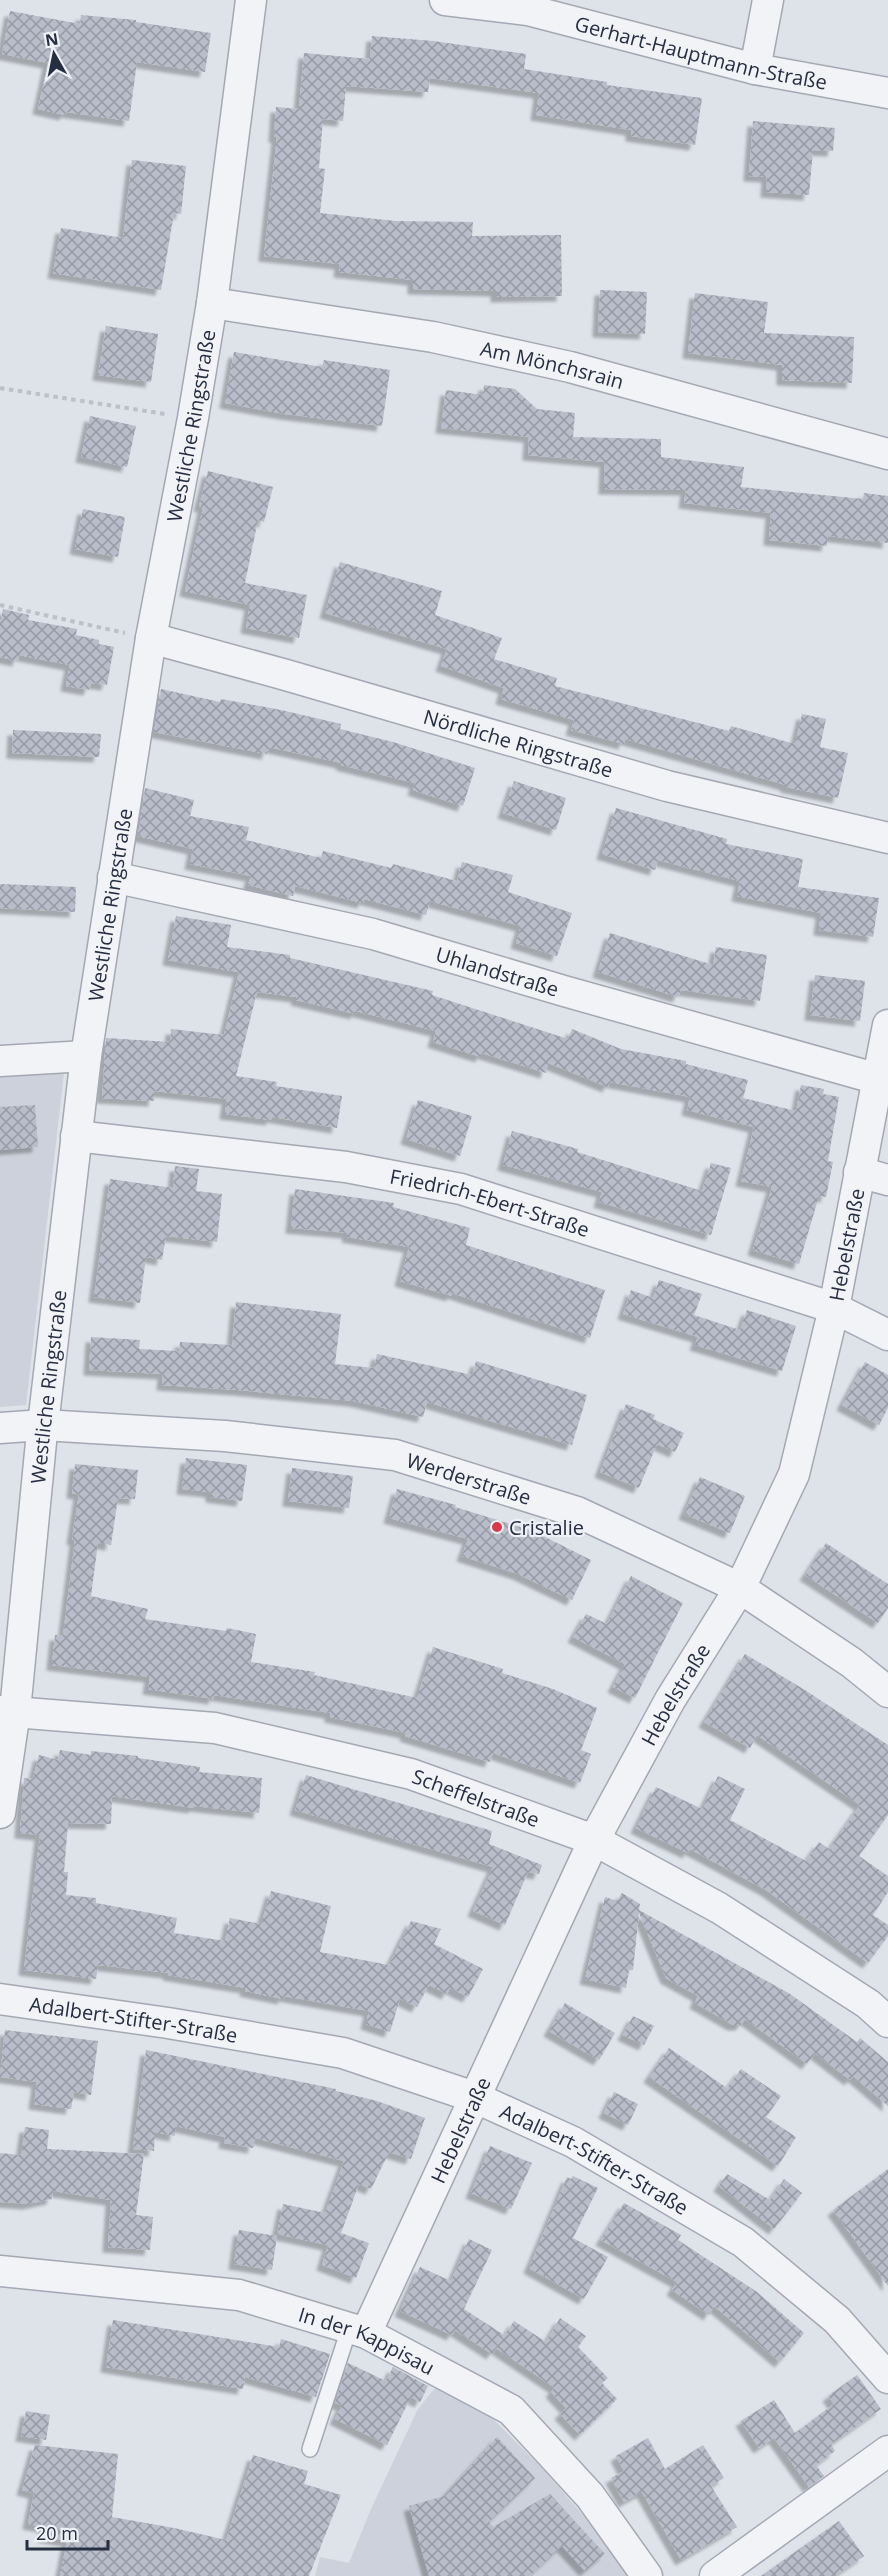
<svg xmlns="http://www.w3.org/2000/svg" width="888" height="2576" font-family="'Open Sans',sans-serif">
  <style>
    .built { fill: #ccd1db }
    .building { fill: url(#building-cross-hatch); filter: url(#shadow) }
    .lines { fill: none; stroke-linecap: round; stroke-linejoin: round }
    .lane-casing { stroke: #a3a8b3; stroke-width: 18 }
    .street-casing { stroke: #a3a8b3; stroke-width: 33 }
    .path { stroke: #bcc0c8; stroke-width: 4; stroke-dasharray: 4.5 4.5; stroke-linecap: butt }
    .lane { stroke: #f1f3f7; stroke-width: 15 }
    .street { stroke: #f1f3f7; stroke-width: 30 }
    .poi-dot { fill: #d73a49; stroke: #eef1f6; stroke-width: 2 }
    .labels { text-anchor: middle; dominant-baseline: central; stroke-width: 4.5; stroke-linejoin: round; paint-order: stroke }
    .street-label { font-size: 20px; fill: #262e41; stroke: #eef1f6 }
    .poi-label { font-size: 20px; fill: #262e41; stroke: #eef1f6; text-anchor: start }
  </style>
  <defs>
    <pattern id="building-cross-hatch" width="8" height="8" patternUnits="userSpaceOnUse" patternTransform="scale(1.5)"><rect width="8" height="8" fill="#b8bdc9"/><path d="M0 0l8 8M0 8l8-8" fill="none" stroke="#959aa5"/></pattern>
    <filter id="shadow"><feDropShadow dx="-5.5" dy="5.5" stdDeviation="1.5" flood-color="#0004"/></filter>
  </defs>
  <rect width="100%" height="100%" fill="#dee2e9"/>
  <g class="built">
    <polygon points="64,1073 26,1405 0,1407 0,1077"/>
    <polygon points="436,2387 492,2418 541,2467 612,2548 628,2576 315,2576 320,2557 349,2563 371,2509 418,2409"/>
  </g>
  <g class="building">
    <polygon points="10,11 80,24 81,15 136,20 136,22 211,33 205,72 137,62 129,121 66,112 65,115 38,109 48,63 2,54"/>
    <polygon points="372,36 433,41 526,54 524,69 607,82 607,85 702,98 695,145 631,136 631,130 536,115 539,93 430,78 428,92 346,86 343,121 323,119 319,168 325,169 320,213 395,221 473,222 472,236 561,235 562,296 496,297 496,291 413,289 413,280 339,272 340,264 264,256 277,137 274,137 276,107 299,109 304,53 370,59"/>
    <polygon points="753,121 835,128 833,151 813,150 809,195 766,192 767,177 749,176"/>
    <polygon points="132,160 186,166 181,214 174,213 161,290 53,273 61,228 123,238"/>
    <polygon points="600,290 647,292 645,334 598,332"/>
    <polygon points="695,293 768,302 764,333 854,337 852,383 782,380 782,365 688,353"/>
    <polygon points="106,326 158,334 151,382 98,375"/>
    <polygon points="234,352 322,367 324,360 390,370 382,426 285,414 225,403"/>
    <polygon points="484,385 515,389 537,409 575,413 573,437 661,439 661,457 744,467 741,487 863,499 864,493 888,496 888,543 828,536 827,546 769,540 771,513 684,503 686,490 604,489 605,462 528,455 529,437 441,428 446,390 483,395"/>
    <polygon points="90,416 136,426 127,467 81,457"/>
    <polygon points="208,471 273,487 264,522 258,520 245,583 307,595 299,638 246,628 250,605 185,591 203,507 199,506"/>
    <polygon points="83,509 125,517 118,557 75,549"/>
    <polygon points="340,562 442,591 435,615 502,638 494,659 557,678 555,686 729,731 731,726 795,744 802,714 826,719 820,747 848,753 838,798 786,787 786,785 625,739 624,744 571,730 574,720 501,699 504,688 441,666 447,649 325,613"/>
    <polygon points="3,609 29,615 28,620 77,629 76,635 99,640 99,644 114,647 107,685 91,683 89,690 66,686 70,665 19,655 18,661 0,657 0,624"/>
    <polygon points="161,689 220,702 221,699 281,710 341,724 340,729 393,742 475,768 463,806 413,790 415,783 341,765 342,763 269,747 267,754 154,732"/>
    <polygon points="13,730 101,734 99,757 12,753"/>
    <polygon points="514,781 566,798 556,830 503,813"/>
    <polygon points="145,788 194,800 190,816 249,827 246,840 321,858 323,851 391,868 393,864 457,881 462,862 513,875 508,892 572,913 557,956 516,943 521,926 430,901 426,915 364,899 363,903 295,886 293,896 248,885 251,876 190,864 193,849 138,836"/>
    <polygon points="616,808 727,839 726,844 803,859 798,887 879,898 873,937 819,930 821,913 737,896 740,881 658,860 655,870 602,854"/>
    <polygon points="0,884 76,887 75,912 0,908"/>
    <polygon points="176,916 231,925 227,947 290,955 290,958 433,991 432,995 568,1039 572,1029 621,1049 686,1061 686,1064 748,1080 743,1098 796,1111 801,1085 824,1089 823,1094 839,1097 828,1161 833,1162 826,1197 819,1196 799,1264 753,1250 772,1187 741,1181 754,1127 687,1110 690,1097 610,1082 608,1087 548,1063 546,1073 482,1053 481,1057 433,1042 436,1031 356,1011 356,1014 296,1000 297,997 257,992 236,1076 277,1082 276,1086 342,1096 337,1128 272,1117 271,1120 225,1114 227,1099 154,1091 154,1101 102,1098 106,1038 170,1042 171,1029 224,1035 239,972 168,960"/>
    <polygon points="610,933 713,965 716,947 767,955 760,1001 681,990 678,997 598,972"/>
    <polygon points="815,975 865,981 860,1021 810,1015"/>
    <polygon points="418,1100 472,1116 460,1156 406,1139"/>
    <polygon points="35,1105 38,1147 0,1150 0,1107"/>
    <polygon points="512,1131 578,1149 577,1152 702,1191 711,1163 731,1168 711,1235 599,1202 602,1192 503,1165"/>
    <polygon points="175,1166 199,1169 196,1191 222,1194 217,1242 166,1236 162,1260 146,1257 140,1303 94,1297 110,1179 173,1188"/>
    <polygon points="295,1189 394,1203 393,1207 470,1228 466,1245 605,1290 590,1338 452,1293 452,1296 400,1281 409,1247 347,1237 348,1233 291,1228"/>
    <polygon points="659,1280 702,1294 694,1315 740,1330 747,1310 796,1326 782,1371 695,1345 698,1337 623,1314 631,1290 653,1298"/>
    <polygon points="236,1302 341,1314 335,1364 374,1368 377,1354 472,1375 476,1361 587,1395 572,1445 427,1402 423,1417 354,1401 238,1390 162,1385 163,1374 89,1370 91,1337 140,1340 139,1349 179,1351 180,1342 232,1345"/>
    <polygon points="865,1362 888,1375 888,1408 879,1425 842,1405"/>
    <polygon points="626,1404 655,1415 653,1419 684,1433 675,1452 657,1444 639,1488 600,1472"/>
    <polygon points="186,1458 247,1465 242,1501 211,1497 211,1492 182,1489"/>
    <polygon points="75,1464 138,1470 135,1499 118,1498 111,1545 98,1543 91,1596 148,1609 145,1619 226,1631 227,1628 256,1634 251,1662 315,1672 314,1675 417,1698 433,1647 503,1669 502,1673 553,1689 597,1708 581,1750 591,1754 580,1783 493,1753 490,1762 405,1736 406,1733 330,1717 330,1713 214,1695 214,1699 148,1689 150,1677 52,1665 55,1635 63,1636 75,1540 72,1539 79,1494 72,1493"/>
    <polygon points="292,1468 353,1476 349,1508 288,1501"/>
    <polygon points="700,1477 745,1496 730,1533 684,1514"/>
    <polygon points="397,1489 456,1505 455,1507 533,1531 591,1560 572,1600 518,1574 462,1556 468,1539 389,1518"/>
    <polygon points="826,1543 888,1584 888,1608 878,1623 805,1575"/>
    <polygon points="631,1576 683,1603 635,1698 613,1687 625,1664 573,1637 586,1614 607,1624"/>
    <polygon points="745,1654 805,1690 888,1745 888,1815 859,1856 888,1876 888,1892 873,1915 888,1925 888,1936 868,1963 766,1890 690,1849 688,1853 636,1828 656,1787 702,1809 718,1776 745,1789 730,1820 806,1861 819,1842 829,1849 860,1805 757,1735 750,1748 704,1722"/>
    <polygon points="60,1750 91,1755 91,1751 138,1756 138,1758 200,1767 199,1772 262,1778 259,1813 194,1806 194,1808 112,1796 111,1824 68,1823 64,1872 68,1872 66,1895 96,1898 96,1903 177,1918 174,1933 225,1941 230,1918 261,1924 271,1891 331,1906 320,1952 389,1965 411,1921 441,1929 434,1944 483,1969 468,1997 450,1988 447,1994 429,1985 417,2007 400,1999 390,2032 366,2024 369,2011 284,1996 283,1999 245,1991 246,1988 168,1975 169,1973 98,1965 96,1979 24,1970 40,1835 20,1833 24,1778 33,1779 39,1755 58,1760"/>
    <polygon points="306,1775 492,1831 489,1844 542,1865 539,1874 528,1872 505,1925 473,1911 493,1867 295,1810"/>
    <polygon points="622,1893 640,1904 639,1910 790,1994 857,2042 860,2038 888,2062 888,2106 853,2076 850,2080 815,2053 807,2064 745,2019 741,2025 733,2025 695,2003 698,1996 666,1978 639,1913 633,1970 629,1970 626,1988 585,1979 605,1897 617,1901"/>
    <polygon points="565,2003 615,2033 599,2060 549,2031"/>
    <polygon points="633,2016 654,2026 644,2045 623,2035"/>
    <polygon points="5,2030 98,2041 91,2095 74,2092 71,2109 34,2104 37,2082 0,2077"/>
    <polygon points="669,2048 727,2088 741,2069 781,2096 766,2117 796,2137 778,2166 649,2077"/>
    <polygon points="146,2050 336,2089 336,2091 377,2101 425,2118 411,2159 389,2152 371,2189 359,2184 341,2233 369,2243 356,2278 322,2265 328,2245 277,2234 283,2204 325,2213 344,2161 255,2138 253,2148 224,2143 225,2137 176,2126 175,2136 155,2132 154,2151 133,2149"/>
    <polygon points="614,2092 638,2104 628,2125 604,2113"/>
    <polygon points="25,2127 49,2130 47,2149 144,2154 136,2215 153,2217 150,2250 108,2247 111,2200 53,2191 52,2199 28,2204 0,2202 0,2153 21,2155"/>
    <polygon points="490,2146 532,2163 511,2209 471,2193"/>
    <polygon points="888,2169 888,2286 833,2210"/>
    <polygon points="727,2174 770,2200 784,2179 802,2193 774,2229 719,2186"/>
    <polygon points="573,2176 598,2188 573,2238 608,2257 584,2299 529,2268 567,2177 571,2179"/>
    <polygon points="624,2203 681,2235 678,2240 757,2292 804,2333 780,2362 714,2306 709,2315 672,2290 677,2282 601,2240"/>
    <polygon points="239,2230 277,2236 272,2270 234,2264"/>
    <polygon points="469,2239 492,2250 464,2309 504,2335 492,2354 455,2330 452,2335 400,2311 420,2267 451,2281"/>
    <polygon points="560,2318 586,2336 578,2347 608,2378 602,2383 617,2399 580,2435 560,2414 566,2408 551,2392 555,2388 496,2348 514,2321 546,2342"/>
    <polygon points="113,2320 279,2347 281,2339 330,2354 316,2397 245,2377 243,2389 106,2367"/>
    <polygon points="348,2363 386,2381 393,2367 428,2386 420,2402 411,2397 387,2445 335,2419 342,2405 335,2403"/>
    <polygon points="857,2375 881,2409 831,2444 835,2451 816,2465 824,2476 809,2487 774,2438 759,2448 741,2421 774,2400 795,2433 834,2404 828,2396"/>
    <polygon points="26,2411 50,2415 46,2440 21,2436"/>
    <polygon points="497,2437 535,2478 489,2522 493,2527 550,2494 605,2554 585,2571 562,2546 530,2576 429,2576 409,2506 444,2496"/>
    <polygon points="648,2438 665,2469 703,2445 724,2478 711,2486 737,2527 681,2560 642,2492 624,2502 611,2478 624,2471 616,2456"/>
    <polygon points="35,2445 118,2454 112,2517 174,2528 226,2540 253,2455 308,2471 304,2484 341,2495 309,2576 60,2576 67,2541 43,2537 44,2527 28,2524 34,2493 22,2490"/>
    <polygon points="839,2521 864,2556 835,2576 761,2576"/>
  </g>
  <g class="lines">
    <g class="lane-casing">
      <polyline id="lane" points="310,2449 349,2329"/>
    </g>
    <g class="street-casing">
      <g id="street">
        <path id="s1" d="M 445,0 L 528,10 L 755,69 L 888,93"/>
        <polyline points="755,69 768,0"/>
        <path id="s2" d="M 212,303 L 433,337 L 570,367 L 888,454"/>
        <path id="s3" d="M 151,638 L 286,675 L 667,786 L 888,838"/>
        <path id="s4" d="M 113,877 L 373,934 L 564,991 L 878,1079"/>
        <polyline points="0,1061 86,1056"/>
        <path id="s5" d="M 76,1136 L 346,1167 L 461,1189 L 834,1308 L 888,1335"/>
        <polyline points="859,1172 888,1180"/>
        <path id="s6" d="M 0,1428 L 43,1425 L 225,1436 L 395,1455 L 577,1512 L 740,1588 L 852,1663 L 888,1692"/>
        <path id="s7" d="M 0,1711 L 215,1728 L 411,1774 L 594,1840 L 719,1908 L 868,2004 L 888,2022"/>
        <path id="s8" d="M 0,1813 L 15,1711 L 41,1442 L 86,1056 L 151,638 L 193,418 L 212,303 L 251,0"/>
        <path id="s9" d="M 0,1999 L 168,2023 L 343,2053 L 474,2097 L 573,2142 L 743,2242 L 837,2320 L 888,2378"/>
        <path id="s10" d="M 0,2271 L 239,2295 L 366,2333 L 511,2410 L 590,2496 L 647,2576"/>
        <path id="s11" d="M 366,2333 L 594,1840 L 670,1700 L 740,1588 L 794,1474 L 834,1308 L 888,1025"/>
        <polyline points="715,2576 888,2451"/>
      </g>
    </g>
    <g class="path">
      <polyline points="0,388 165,414"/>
      <polyline points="0,605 125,633"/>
    </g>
    <use href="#lane" class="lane"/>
    <use href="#street" class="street"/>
  </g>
  <circle class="poi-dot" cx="497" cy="1527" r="6"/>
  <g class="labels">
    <g class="street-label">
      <text stroke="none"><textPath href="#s1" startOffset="262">Gerhart-Hauptmann-Straße</textPath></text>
      <text stroke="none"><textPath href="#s2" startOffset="346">Am Mönchsrain</textPath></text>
      <text stroke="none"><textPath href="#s8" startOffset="1401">Westliche Ringstraße</textPath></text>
      <text stroke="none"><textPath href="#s3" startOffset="382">Nördliche Ringstraße</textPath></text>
      <text stroke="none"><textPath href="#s8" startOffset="915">Westliche Ringstraße</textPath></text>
      <text stroke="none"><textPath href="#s4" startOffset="396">Uhlandstraße</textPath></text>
      <text stroke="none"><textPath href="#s5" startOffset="420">Friedrich-Ebert-Straße</textPath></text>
      <text stroke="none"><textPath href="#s11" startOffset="1196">Hebelstraße</textPath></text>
      <text stroke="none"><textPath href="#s8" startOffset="429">Westliche Ringstraße</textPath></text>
      <text stroke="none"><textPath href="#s6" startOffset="474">Werderstraße</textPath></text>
      <text stroke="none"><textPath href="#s11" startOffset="710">Hebelstraße</textPath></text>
      <text stroke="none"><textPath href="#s7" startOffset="486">Scheffelstraße</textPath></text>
      <text stroke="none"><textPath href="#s9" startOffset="135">Adalbert-Stifter-Straße</textPath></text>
      <text stroke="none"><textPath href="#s11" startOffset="224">Hebelstraße</textPath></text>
      <text stroke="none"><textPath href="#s9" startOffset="621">Adalbert-Stifter-Straße</textPath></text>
      <text stroke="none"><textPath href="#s10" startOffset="376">In der Kappisau</textPath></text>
    </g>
    <g class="poi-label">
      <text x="509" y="1527">Cristalie</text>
    </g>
  </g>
  <g transform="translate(54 54) rotate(351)" stroke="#eef1f6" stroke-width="4.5" paint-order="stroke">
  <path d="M0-4.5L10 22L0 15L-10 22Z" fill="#262e41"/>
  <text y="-9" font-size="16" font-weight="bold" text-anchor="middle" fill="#262e41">N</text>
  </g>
  <path d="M27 2540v9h81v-9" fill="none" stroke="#262e41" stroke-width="3"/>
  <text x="36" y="2540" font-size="18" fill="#262e41" stroke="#eef1f6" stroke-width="4.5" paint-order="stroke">20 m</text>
</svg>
